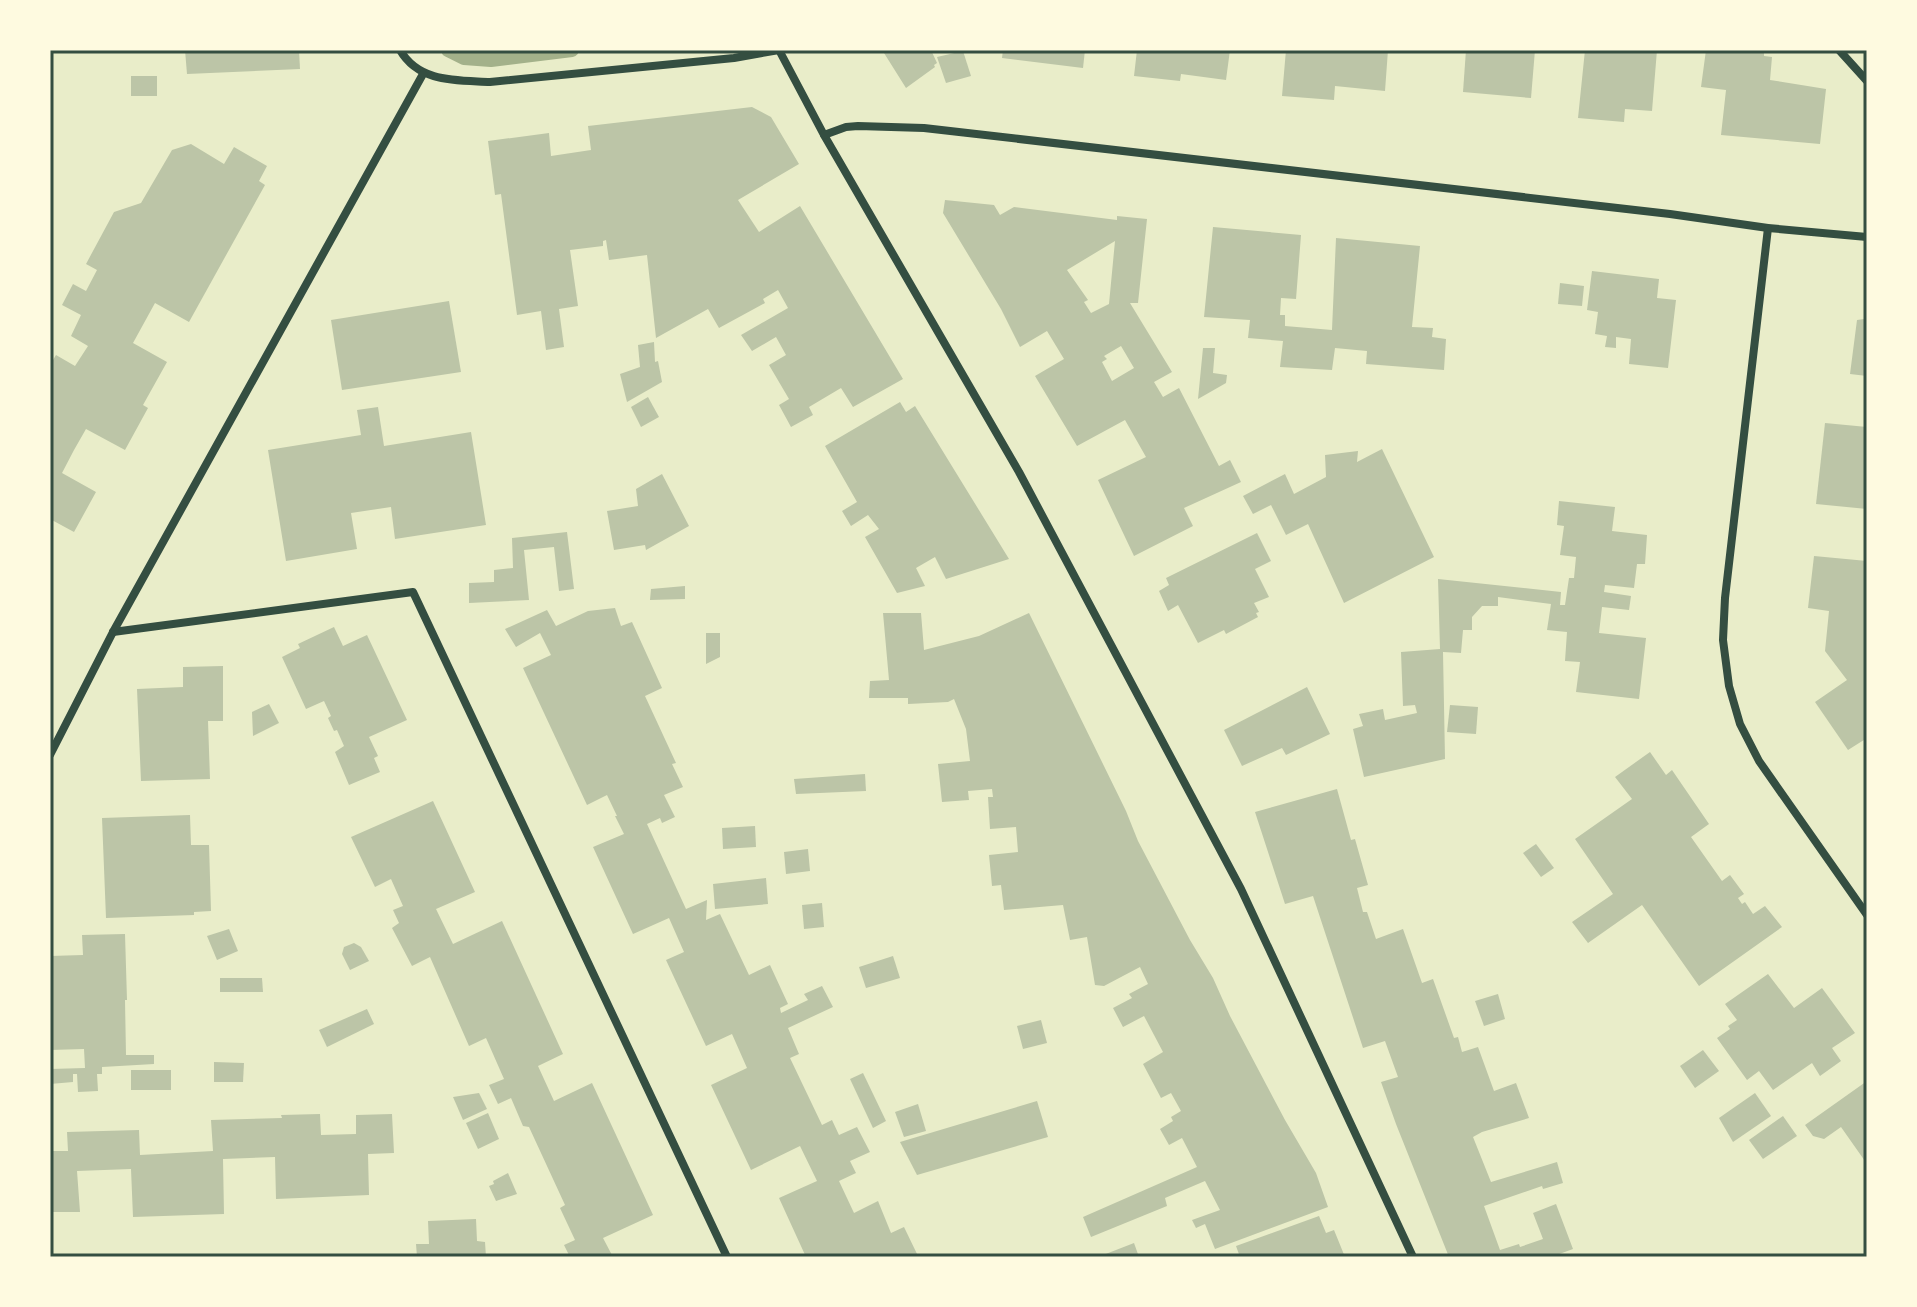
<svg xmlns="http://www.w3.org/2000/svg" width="1917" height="1307" font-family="'Titillium Web',sans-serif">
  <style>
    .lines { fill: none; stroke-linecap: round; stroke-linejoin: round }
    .stream { stroke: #a3b18a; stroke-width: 14 }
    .building { fill: #bcc5a7; fill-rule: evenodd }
    .minor { stroke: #344e41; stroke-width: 8 }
    .neatline { fill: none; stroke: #344e41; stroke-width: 3 }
  </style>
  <rect width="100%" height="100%" fill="#e9edc9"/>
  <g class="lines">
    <polyline class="stream" points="448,50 464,58 491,60 572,50"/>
  </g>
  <g class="building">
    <polygon points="185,50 299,50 300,69 187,74"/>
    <polygon points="889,50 931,50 937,63 934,65 935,67 906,88 884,53"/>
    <polygon points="1003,50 1085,50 1083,68 1002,58"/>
    <polygon points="1137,50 1230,50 1226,80 1181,74 1180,81 1134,76"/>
    <polygon points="1286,50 1388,50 1385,91 1335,86 1334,100 1282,96"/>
    <polygon points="1466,50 1535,50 1531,98 1463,92"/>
    <polygon points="1585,50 1657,50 1652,111 1625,109 1624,122 1578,118"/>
    <polygon points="1706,50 1731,52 1731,50 1764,50 1764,56 1772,57 1770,80 1826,89 1820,144 1721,135 1726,90 1701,87"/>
    <polygon points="963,51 971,76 946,83 937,57"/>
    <rect x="131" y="76" width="26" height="20"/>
    <polygon points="752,107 771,117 799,164 738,200 759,232 800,206 903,379 853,407 841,388 809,407 813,415 791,427 779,405 789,399 769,365 786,355 776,337 752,351 741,335 788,308 778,290 763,299 765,303 719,328 708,309 656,338 647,255 609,260 606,240 603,241 603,246 570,250 578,306 559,309 564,347 546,350 541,311 517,315 501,194 495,195 488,141 549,133 551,156 591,150 588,126"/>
    <polygon points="191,144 224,164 234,147 267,166 259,181 265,185 189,322 155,303 133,343 167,362 143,405 148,408 125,450 86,429 74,450 62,473 96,492 74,532 50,519 50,365 56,355 75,366 88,346 71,336 81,315 62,305 73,284 86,291 97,270 86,264 114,212 141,203 172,150"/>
    <path d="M 945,200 L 994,205 L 1000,215 L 1014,207 L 1117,220 L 1117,216 L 1147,219 L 1138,303 L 1130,303 L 1172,372 L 1154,382 L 1163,397 L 1179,388 L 1219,466 L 1230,460 L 1241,482 L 1184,508 L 1193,526 L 1134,556 L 1098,480 L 1146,457 L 1125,420 L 1077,446 L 1035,376 L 1064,359 L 1047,331 L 1020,347 L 1001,309 L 943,213 ZM 1115,241 L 1109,304 L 1091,313 L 1084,302 L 1088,300 L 1067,270 ZM 1121,346 L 1134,368 L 1112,381 L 1102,362 L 1107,359 L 1104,356 Z"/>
    <polygon points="1213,227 1301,235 1296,299 1281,298 1280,315 1285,315 1285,326 1332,330 1336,238 1420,246 1412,327 1433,328 1432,337 1446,339 1444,370 1366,364 1367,351 1335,348 1332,370 1280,367 1283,341 1248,338 1250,320 1204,317"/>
    <polygon points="1592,271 1659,279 1657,298 1676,300 1668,368 1629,364 1631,339 1616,337 1616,348 1605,347 1607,336 1595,334 1598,312 1587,310"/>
    <polygon points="1560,283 1584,286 1582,306 1558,304"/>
    <polygon points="449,301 461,372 342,390 331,320"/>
    <polygon points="1867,316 1867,376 1850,374 1857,320 1864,319"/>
    <polygon points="654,342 655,362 658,361 662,382 627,402 620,374 640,367 638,345"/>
    <polygon points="1203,348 1215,348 1213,373 1227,375 1226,383 1198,399"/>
    <polygon points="648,397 659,417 641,427 631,407"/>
    <polygon points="900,402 906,412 915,406 1009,559 946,579 935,557 916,568 925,586 897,593 865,537 879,529 868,515 851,526 842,511 857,502 825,446"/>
    <polygon points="378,407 384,446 471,432 486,525 395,539 391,507 351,513 357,549 286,561 268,450 361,435 357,410"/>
    <polygon points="1825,423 1867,427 1867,509 1816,504"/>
    <polygon points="1382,449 1434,557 1344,603 1308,524 1286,535 1271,505 1253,514 1243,496 1285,474 1294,494 1326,477 1325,455 1358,451 1357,462"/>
    <polygon points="662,474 689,526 646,550 645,545 614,550 607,511 638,506 636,489"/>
    <polygon points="1559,501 1615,507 1612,531 1647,535 1645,564 1637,564 1634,588 1605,585 1604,592 1631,596 1629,610 1602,607 1599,633 1646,638 1639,699 1576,692 1580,662 1565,661 1567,632 1547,630 1551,604 1498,597 1498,606 1482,606 1472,617 1472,630 1463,630 1461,653 1443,652 1445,759 1364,777 1353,729 1363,726 1359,714 1383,709 1385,720 1417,713 1415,705 1403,706 1401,652 1440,649 1438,579 1561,592 1560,605 1565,605 1569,578 1574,578 1576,557 1560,555 1564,526 1557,525"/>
    <polygon points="567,532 574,589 559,591 554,547 524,550 529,600 469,603 469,583 494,582 494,570 513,568 512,538"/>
    <polygon points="1257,533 1271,561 1255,569 1269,597 1254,603 1259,612 1256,613 1258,617 1226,634 1224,630 1198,643 1178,605 1168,611 1159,591 1169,585 1166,578"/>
    <polygon points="1814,556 1867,561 1867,738 1848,750 1815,702 1847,680 1825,651 1829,611 1808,608"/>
    <polygon points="685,586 685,599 650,600 651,589"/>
    <polygon points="615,608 621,626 632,622 662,688 645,696 676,763 672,764 683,787 664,795 675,817 662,823 660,818 647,824 686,909 707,900 706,920 720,914 749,975 770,965 788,1004 780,1008 781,1013 808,1000 804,994 822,986 833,1007 788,1028 799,1054 790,1058 822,1125 832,1120 839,1135 857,1127 870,1152 850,1161 856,1173 839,1181 854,1213 878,1201 891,1233 904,1227 918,1256 806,1257 779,1198 817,1181 800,1146 751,1170 711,1085 747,1068 732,1034 706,1046 666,960 684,952 669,918 633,934 593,847 624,834 615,816 617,816 607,795 587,805 523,668 551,655 540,633 516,647 505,629 547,610 556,626 588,611"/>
    <polygon points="883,613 921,613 924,650 979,636 1029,613 1126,811 1138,841 1190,940 1213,978 1230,1016 1285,1120 1316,1173 1328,1207 1215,1249 1205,1224 1196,1228 1192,1220 1220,1210 1205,1181 1165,1198 1167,1206 1091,1237 1083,1217 1197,1167 1182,1138 1169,1145 1160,1129 1173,1121 1171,1117 1181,1111 1171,1093 1161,1098 1143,1064 1163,1052 1144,1016 1123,1027 1113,1008 1132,998 1129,994 1148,984 1140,967 1104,986 1095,985 1087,937 1070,940 1063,905 1004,910 1001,885 992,886 989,855 1018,852 1016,827 990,829 988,797 993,797 992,789 968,791 969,800 942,802 938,764 970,761 966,729 954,699 948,702 908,704 908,698 869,698 870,681 889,680"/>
    <polygon points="334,627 343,646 367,635 407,720 369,737 378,756 374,758 380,772 349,785 335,752 344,746 337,730 334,731 328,718 331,716 324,701 306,709 282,657 300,648 298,644"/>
    <polygon points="706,633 720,633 720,657 706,664"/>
    <polygon points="223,666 223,721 208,721 210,779 141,781 137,689 183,687 183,667"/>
    <polygon points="1307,687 1330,734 1286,755 1282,748 1242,766 1224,730"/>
    <polygon points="269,704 279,723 253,736 252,712"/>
    <polygon points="1450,705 1478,707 1476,734 1447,732"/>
    <polygon points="1650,752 1666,775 1672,770 1709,824 1691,837 1722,881 1730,875 1744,894 1738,898 1742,904 1745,902 1753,914 1765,906 1782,927 1699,986 1642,905 1588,943 1572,922 1613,894 1575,839 1632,799 1615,777"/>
    <polygon points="865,774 866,791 796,794 794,779"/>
    <polygon points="1337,789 1351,840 1355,839 1368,885 1357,888 1363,912 1367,912 1376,939 1403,929 1422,983 1433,979 1454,1038 1458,1037 1462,1052 1478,1047 1494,1091 1516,1083 1529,1118 1482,1132 1473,1137 1491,1182 1557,1162 1563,1183 1543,1189 1542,1186 1484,1206 1500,1250 1519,1244 1520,1247 1543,1239 1533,1213 1556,1204 1573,1249 1551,1257 1449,1257 1396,1124 1381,1082 1398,1077 1385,1041 1363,1048 1313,896 1285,904 1255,812"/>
    <polygon points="433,801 475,892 436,909 453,944 502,921 563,1054 538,1066 554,1101 592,1083 653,1215 603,1238 613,1257 570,1257 564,1245 575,1240 560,1208 565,1205 529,1127 523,1126 511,1098 498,1104 489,1085 504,1079 486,1038 469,1046 430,957 412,966 392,928 399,923 393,910 403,906 391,879 375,887 351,837"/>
    <polygon points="190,815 191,845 209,845 211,911 194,912 194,915 106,918 102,818"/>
    <polygon points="755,826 756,847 723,849 722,828"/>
    <polygon points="1536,844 1554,868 1541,877 1523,853"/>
    <polygon points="808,849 810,871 786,874 784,852"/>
    <polygon points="766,878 768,904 715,909 713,884"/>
    <polygon points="822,903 824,927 804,929 802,905"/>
    <polygon points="229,929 238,951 217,960 207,936"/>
    <polygon points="125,934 127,1000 125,1000 126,1055 154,1055 154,1064 102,1067 102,1074 97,1074 98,1091 78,1092 77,1074 73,1074 73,1082 50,1084 50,1069 85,1068 84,1049 50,1050 50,956 83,955 82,935"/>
    <polygon points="354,943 361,947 369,961 350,970 342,954 344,947"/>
    <polygon points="893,956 900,978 866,988 859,967"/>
    <polygon points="1768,974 1794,1008 1822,988 1855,1033 1832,1048 1841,1061 1820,1076 1812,1063 1773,1090 1759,1071 1747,1080 1717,1038 1730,1029 1728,1026 1737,1020 1725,1004"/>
    <polygon points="220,978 262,978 263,992 220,992"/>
    <polygon points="1498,994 1505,1019 1484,1026 1475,1001"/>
    <polygon points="367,1009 374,1024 327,1047 319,1030"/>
    <polygon points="1041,1020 1047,1043 1023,1049 1017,1026"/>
    <polygon points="1703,1050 1719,1071 1695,1088 1680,1066"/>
    <polygon points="214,1062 244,1063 243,1082 214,1082"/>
    <rect x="131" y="1070" width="40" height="20"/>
    <polygon points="863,1073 886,1121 873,1128 850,1079"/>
    <polygon points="1867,1081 1867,1164 1841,1127 1824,1139 1813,1136 1805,1125"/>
    <polygon points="479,1093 487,1109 463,1120 453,1097"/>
    <polygon points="1755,1093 1771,1116 1733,1142 1719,1118"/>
    <polygon points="1037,1101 1048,1137 917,1175 900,1142"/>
    <polygon points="918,1104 926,1131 904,1137 895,1112"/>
    <polygon points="488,1113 499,1139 478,1149 466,1123"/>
    <polygon points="320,1114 321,1135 356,1134 356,1115 392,1114 394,1153 368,1154 369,1195 276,1199 275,1157 223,1159 224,1214 133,1217 131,1169 77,1171 80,1212 50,1212 50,1151 68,1151 67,1132 139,1130 140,1155 213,1151 211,1120 282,1118 281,1115"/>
    <polygon points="1783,1116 1797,1136 1763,1159 1749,1140"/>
    <polygon points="508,1173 517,1194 496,1201 489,1186 494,1184 493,1181"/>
    <polygon points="1319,1216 1326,1233 1334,1230 1345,1257 1240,1257 1236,1246"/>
    <polygon points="476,1219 477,1241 485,1242 486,1257 417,1257 416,1244 429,1244 428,1221"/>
    <polygon points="1134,1243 1139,1257 1098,1257"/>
  </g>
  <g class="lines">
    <g class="minor">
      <path d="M 400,50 C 419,83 457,80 490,82 L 734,58 L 779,50"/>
      <polyline points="779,50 824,135 1019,472 1241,889 1413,1257"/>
      <polyline points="1839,50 1867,81"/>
      <polyline points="824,135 846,127 858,126 924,128 1670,214 1768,228 1867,237"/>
      <polyline points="1768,228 1725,598 1723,640 1729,686 1740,724 1759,761 1867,915"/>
      <polyline points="113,632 413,592 727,1257"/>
      <polyline points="50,755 113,632 423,74"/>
    </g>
  </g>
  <rect width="1917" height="1307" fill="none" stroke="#fefae0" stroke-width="104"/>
  <rect x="52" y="52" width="1813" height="1203" class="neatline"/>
</svg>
